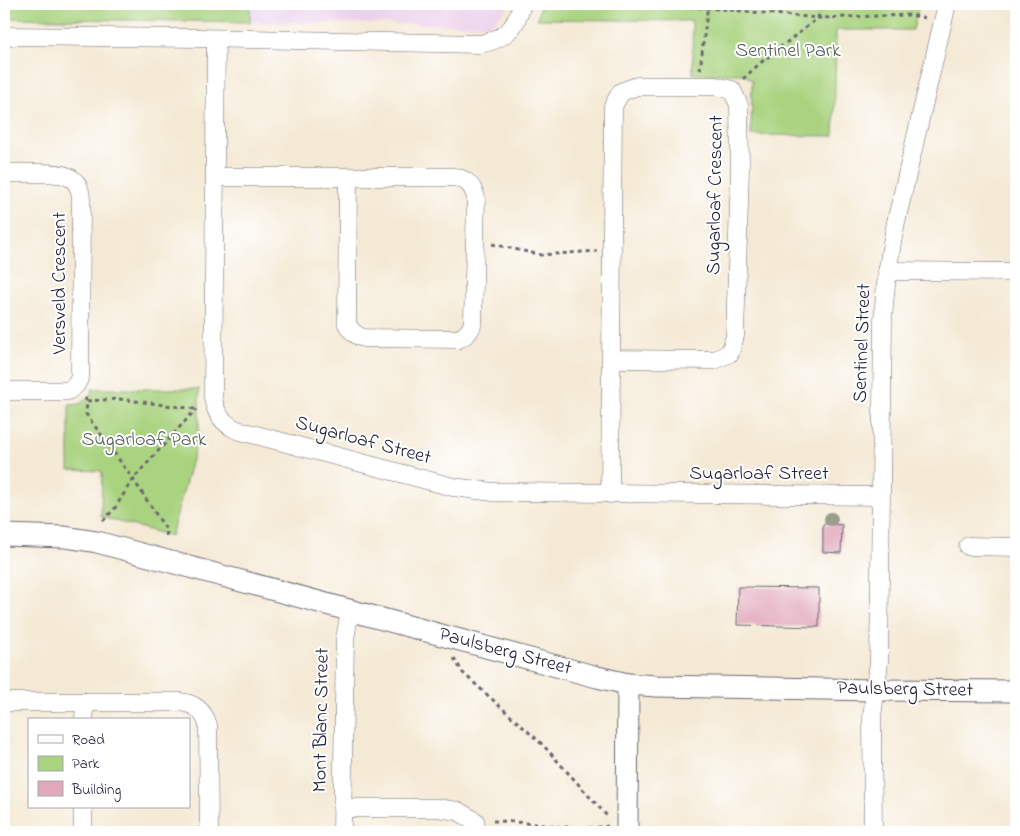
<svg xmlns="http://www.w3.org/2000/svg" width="1020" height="836" font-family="'Indie Flower',sans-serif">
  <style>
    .built { fill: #ebd1eb }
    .green { fill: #a9d37f; stroke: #667a5d }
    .building { fill: #e2a9bc }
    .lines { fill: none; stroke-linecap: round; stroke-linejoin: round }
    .minor-casing { stroke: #6c6871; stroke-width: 19 }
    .tertiary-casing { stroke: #6c6871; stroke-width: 23 }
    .path { stroke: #6c6871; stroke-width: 3; stroke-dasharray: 4 4; stroke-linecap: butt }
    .minor { stroke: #fff; stroke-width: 18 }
    .tertiary { stroke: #fff; stroke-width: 21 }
    .tree { fill: #9a9e8d }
    .labels { text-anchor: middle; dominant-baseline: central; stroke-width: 4; stroke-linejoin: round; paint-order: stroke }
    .park-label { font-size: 20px; fill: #516053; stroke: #fff }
    .street-label { font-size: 20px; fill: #22223b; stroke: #fff }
  </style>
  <rect width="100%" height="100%" fill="#fff"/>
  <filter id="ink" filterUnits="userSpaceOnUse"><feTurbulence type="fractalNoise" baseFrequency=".02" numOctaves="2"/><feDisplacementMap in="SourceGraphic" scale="10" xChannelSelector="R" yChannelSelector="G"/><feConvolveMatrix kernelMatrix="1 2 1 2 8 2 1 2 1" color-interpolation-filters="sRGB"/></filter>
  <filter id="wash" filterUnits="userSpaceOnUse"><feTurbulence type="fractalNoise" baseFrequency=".0096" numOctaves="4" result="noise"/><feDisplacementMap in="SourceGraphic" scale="20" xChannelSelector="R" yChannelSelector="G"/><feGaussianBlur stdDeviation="1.12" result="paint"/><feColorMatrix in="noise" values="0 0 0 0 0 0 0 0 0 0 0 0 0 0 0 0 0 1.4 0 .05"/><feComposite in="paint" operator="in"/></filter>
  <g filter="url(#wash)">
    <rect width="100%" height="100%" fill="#f4e9d4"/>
    <polygon class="built" points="250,4 508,4 507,8 491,25 250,22"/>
    <g class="green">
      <polygon points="4,4 250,4 250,22 4,18"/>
      <polygon points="541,4 919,4 913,30 836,30 834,136 751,135 752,81 744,74 693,74 692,21 537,19"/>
      <polygon points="92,389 199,389 199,434 171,536 101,517 102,471 69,470 69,405 80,404 92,394"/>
    </g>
    <g id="blocks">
      <g class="building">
        <polygon points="823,524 842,525 841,553 823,552"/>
        <polygon points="738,587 819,588 819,627 737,625"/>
      </g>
    </g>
  </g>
  <g filter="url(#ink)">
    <use href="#blocks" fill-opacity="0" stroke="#6c6871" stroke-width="1"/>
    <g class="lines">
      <g class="minor-casing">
        <g id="minor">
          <path d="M 4,36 L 198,38 L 479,44 C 504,40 516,29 522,4"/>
          <path d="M 216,39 L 213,397 C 215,413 222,423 237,430 L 453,487 L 493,492 L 513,492 L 880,496"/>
          <path d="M 4,173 C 15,173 25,173 36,173 C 58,173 80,172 81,199 L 80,377 L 76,385 L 68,391 L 4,391"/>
          <path d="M 216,177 L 454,177 C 467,179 473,186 476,198 L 473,322 C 471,331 466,336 458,339 L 364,338 C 356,336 351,332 347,324 L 348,177"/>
          <polyline points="887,271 1016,272"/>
          <polyline points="610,494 613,106 621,92 637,86 716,86 732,90 739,105 740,169 735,336 730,353 715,360 611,359"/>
          <polyline points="968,546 1016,547"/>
          <path d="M 4,702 L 180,702 C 194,703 204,711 208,725 L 209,832"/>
          <polyline points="84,720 85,702"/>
          <polyline points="342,808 437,808 458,811 475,821 477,832"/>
          <polyline points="83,832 83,807"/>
          <polyline points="342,832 345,639 350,610"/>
          <path d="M 873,832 L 872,717 L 879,662 L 883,320 C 885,287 889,255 896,222 L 947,4"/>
        </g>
      </g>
      <g class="tertiary-casing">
        <g id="tertiary">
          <polyline points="4,535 65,537 97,542 597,677 628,684 656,686 875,690 1016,691"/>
          <polyline points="627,832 628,684"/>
        </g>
      </g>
      <g class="path">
        <polyline points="618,4 708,8 818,18 822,4"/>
        <polyline points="700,70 708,4"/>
        <polyline points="743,79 759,64 818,18 909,15 927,18"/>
        <polyline points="492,244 541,255 597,251"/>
        <polyline points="85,398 87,401 86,414 133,479 167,531 166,538"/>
        <polyline points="87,401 120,399 195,409"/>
        <polyline points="103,521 115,508 133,479 196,409"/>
        <polyline points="454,658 463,673 543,745 607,816"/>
        <path d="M 493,821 C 531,821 569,832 608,826"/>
      </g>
      <use href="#minor" class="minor"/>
      <use href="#tertiary" class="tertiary"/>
    </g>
    <circle class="tree" cx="831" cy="519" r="7"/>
  </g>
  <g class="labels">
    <g class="park-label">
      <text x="788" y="51">Sentinel Park</text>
      <text x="144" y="440">Sugarloaf Park</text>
    </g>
    <g class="street-label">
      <text transform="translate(716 195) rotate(-89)">Sugarloaf Crescent</text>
      <text transform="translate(60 283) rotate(-90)">Versveld Crescent</text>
      <text transform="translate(863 343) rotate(-88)">Sentinel Street</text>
      <text transform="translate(363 441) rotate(15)">Sugarloaf Street</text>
      <text x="759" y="474">Sugarloaf Street</text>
      <text transform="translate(505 652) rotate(15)">Paulsberg Street</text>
      <text transform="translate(905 690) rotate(1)">Paulsberg Street</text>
      <text transform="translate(322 720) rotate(-89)">Mont Blanc Street</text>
    </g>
  </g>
  <rect width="1020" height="836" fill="none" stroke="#fff" stroke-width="20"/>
  <rect x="28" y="718" width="162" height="90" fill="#ffffff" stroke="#a7a7b1"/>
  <rect x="38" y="735" width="25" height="8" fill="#ffffff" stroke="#a7a7b1"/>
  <text x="72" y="744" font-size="15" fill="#22223b">Road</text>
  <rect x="38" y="756" width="25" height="15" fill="#a9d37f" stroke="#a7a7b1"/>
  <text x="72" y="768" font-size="15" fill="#22223b">Park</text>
  <rect x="38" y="781" width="25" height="15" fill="#e2a9bc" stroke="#a7a7b1"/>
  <text x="72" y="794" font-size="15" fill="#22223b">Building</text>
</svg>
